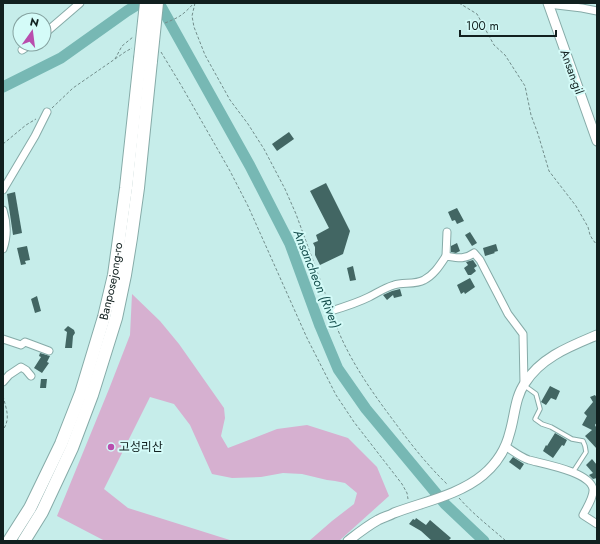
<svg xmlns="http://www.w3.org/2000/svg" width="600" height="544" font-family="Jost,'Noto Sans KR',sans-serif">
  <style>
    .green { fill: #d6b0d0 }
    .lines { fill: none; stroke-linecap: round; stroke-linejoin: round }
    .river { stroke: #77b8b4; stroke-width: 11 }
    .building { fill: #426663 }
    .service-casing { stroke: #86aba8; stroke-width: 5.5 }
    .minor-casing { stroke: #86aba8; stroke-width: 9 }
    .tertiary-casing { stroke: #86aba8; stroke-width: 11 }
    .trunk-casing { stroke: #86aba8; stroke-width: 14 }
    .path { stroke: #728d8b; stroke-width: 1; stroke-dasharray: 3 2; stroke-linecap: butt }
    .service { stroke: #fff; stroke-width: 3.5 }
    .minor { stroke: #fff; stroke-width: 7 }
    .tertiary { stroke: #fff; stroke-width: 9 }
    .trunk { stroke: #fff; stroke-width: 12 }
    .trunk-bridge-casing { stroke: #86aba8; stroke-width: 14; stroke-linecap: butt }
    .trunk-bridge { stroke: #fff; stroke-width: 12 }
    .poi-dot { fill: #b94eae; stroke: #d4fbf8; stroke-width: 1.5 }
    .labels { text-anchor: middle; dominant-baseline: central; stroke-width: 4; stroke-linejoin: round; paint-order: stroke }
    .street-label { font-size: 12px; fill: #11201f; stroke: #d4fbf8 }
    .poi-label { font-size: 12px; fill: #11201f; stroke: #d4fbf8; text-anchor: start }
    .water-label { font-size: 13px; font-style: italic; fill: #18514f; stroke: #d4fbf8 }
  </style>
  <rect width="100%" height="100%" fill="#c6edea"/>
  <polygon class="green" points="132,294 160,321 179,344 224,408 225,418 221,436 228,448 277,429 307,425 348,438 377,467 389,496 339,541 309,541 332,521 354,504 357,493 345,483 335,481 327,480 302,474 283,473 261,477 232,478 212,474 190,425 174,404 150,397 104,489 128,508 233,541 105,541 57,516 109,389 130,335"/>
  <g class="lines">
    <g class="river">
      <polyline points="159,3 250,166 290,244 320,326 338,369 366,409 445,504 484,541"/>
      <polyline points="3,87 61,58 127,11 140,3"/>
    </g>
  </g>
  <g class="building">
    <polygon points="289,132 294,139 277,151 272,144"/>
    <polygon points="326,183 350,231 343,254 320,265 315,255 315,247 313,243 318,241 316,235 329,228 310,191"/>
    <polygon points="15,192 22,233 13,235 7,194"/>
    <polygon points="457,208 464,221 457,224 455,220 452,221 448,212"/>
    <polygon points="470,232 477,243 472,246 465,235"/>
    <polygon points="457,243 460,251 456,253 451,252 451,246"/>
    <polygon points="496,244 498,251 494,252 495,253 485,256 483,248"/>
    <polygon points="27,246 30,260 25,261 26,264 21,265 17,248"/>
    <polygon points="473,260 477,266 474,268 476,271 471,275 468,275 464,268 468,265 466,262"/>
    <polygon points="353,266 356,280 350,281 347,268"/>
    <polygon points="470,278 475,287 465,294 464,292 461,294 457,285"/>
    <polygon points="400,289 402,296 394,298 393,295 387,300 383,295 392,291"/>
    <polygon points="37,296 41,311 35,313 31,299"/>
    <polygon points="68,326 74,330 75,333 73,336 72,348 65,348 67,332 64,330"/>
    <polygon points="40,353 50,356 47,362 49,363 42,373 34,368 41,357 39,356"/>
    <polygon points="41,379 47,379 46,388 40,388"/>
    <polygon points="550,386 560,391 556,400 551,398 546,405 541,402"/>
    <polygon points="595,395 597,398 597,422 595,425 596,427 597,426 597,449 585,436 592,430 582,425 587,416 584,413 593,402 590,397"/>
    <polygon points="555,433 567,440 564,446 562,445 553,458 543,451 546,445 547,446"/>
    <polygon points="513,457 524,464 520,470 509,462"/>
    <polygon points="592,459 597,465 597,478 593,479 589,475 593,473 586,465"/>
    <polygon points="416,518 426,525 430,520 451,538 448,541 432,541 421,531 409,524 413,519 415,520"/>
  </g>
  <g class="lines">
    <g class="service-casing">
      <polyline id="service" points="525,386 536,394 540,409 535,419 542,424 551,427 572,439 583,441 585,446 586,452 573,472"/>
    </g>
    <g class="minor-casing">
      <g id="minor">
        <polyline points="548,4 582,8 597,11"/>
        <polyline points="44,34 80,3"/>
        <polyline points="22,50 31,44"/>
        <polyline points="3,190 35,136 47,112"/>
        <path d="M 3,210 C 7,223 8,235 3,249"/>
        <polyline points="446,256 447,232"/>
        <path d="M 331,311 C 344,307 357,303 369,297 C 377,293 384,288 394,285 C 403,282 415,285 424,280 C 434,275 440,265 446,256 C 458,258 464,260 474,253 L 480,260 L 508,314 L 523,334 L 524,383"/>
        <polyline points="3,339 21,345 25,342 49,351"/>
        <polyline points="3,382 9,375 21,367 26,370 31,376"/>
        <path d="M 505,446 C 513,451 520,457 529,460 C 544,464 590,472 593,489 C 594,497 587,507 583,515 L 597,524"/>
      </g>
    </g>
    <g class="tertiary-casing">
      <g id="tertiary">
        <polyline points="548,3 597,141"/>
        <path d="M 348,541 C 357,534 367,526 378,520 C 383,517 389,516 394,513 C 423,502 459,495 483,475 C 496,464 506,449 510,432 C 515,415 515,397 525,383 C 541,357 571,346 597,335"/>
      </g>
    </g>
    <g class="trunk-casing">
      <g id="trunk">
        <path id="s1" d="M 9,541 L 30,508 L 61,444 L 81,393 L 104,317 L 114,275 L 126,188 L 140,59"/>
        <polyline points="24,541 42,512 72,448 92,395 116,318 125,275 131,238 138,188 151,61"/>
      </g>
    </g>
    <g class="path">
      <polyline points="195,3 192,16 194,27 205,55 230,100 248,124 264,149 285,189 296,214 329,304"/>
      <polyline points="459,3 477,14 494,45 505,55 525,86 531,115 538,134 549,171 576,206 588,227 590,235 593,240 597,245"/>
      <path d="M 165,23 C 180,17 183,15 194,3"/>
      <polyline points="161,52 181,85 230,171 248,206 307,338 336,395 354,422 402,484 407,493 408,499"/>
      <polyline points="115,59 125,52 132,48"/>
      <polyline points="52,108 73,88 115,59 122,46 133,37"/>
      <polyline points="3,144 26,125 36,119"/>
      <path d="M 333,317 C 346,355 369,388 393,420 C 410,443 427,465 448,485"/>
      <path d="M 3,396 C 6,409 11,418 3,430"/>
      <path d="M 459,498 C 473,514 490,527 506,541"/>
    </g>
    <use href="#service" class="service"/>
    <use href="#minor" class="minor"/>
    <use href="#tertiary" class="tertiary"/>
    <use href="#trunk" class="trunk"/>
    <g class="trunk-bridge-casing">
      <g id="trunk-bridge">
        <polyline points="140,59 146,3"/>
        <polyline points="151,61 157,3"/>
      </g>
    </g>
    <use href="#trunk-bridge" class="trunk-bridge"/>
  </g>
  <circle class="poi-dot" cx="111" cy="447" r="4"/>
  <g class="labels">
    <g class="street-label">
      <text transform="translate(572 72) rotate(70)">Ansan-gil</text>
      <text stroke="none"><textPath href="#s1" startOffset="281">Banposejong-ro</textPath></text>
    </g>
    <g class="poi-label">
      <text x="119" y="447">고성리산</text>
    </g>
    <g class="water-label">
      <text transform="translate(317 279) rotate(68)">Ansancheon (River)</text>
    </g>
  </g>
  <rect width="600" height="544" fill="none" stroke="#11201f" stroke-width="8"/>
  <g transform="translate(32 32) rotate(14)"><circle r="19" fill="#d4fbf8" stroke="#86a3a1"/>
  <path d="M0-3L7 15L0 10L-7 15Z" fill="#b94eae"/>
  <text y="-6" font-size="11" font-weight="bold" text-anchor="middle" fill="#11201f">N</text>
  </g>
  <path d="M460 30v6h96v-6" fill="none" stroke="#11201f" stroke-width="2"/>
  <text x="466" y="30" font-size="12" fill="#11201f" stroke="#d4fbf8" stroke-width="3" paint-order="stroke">100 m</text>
</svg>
